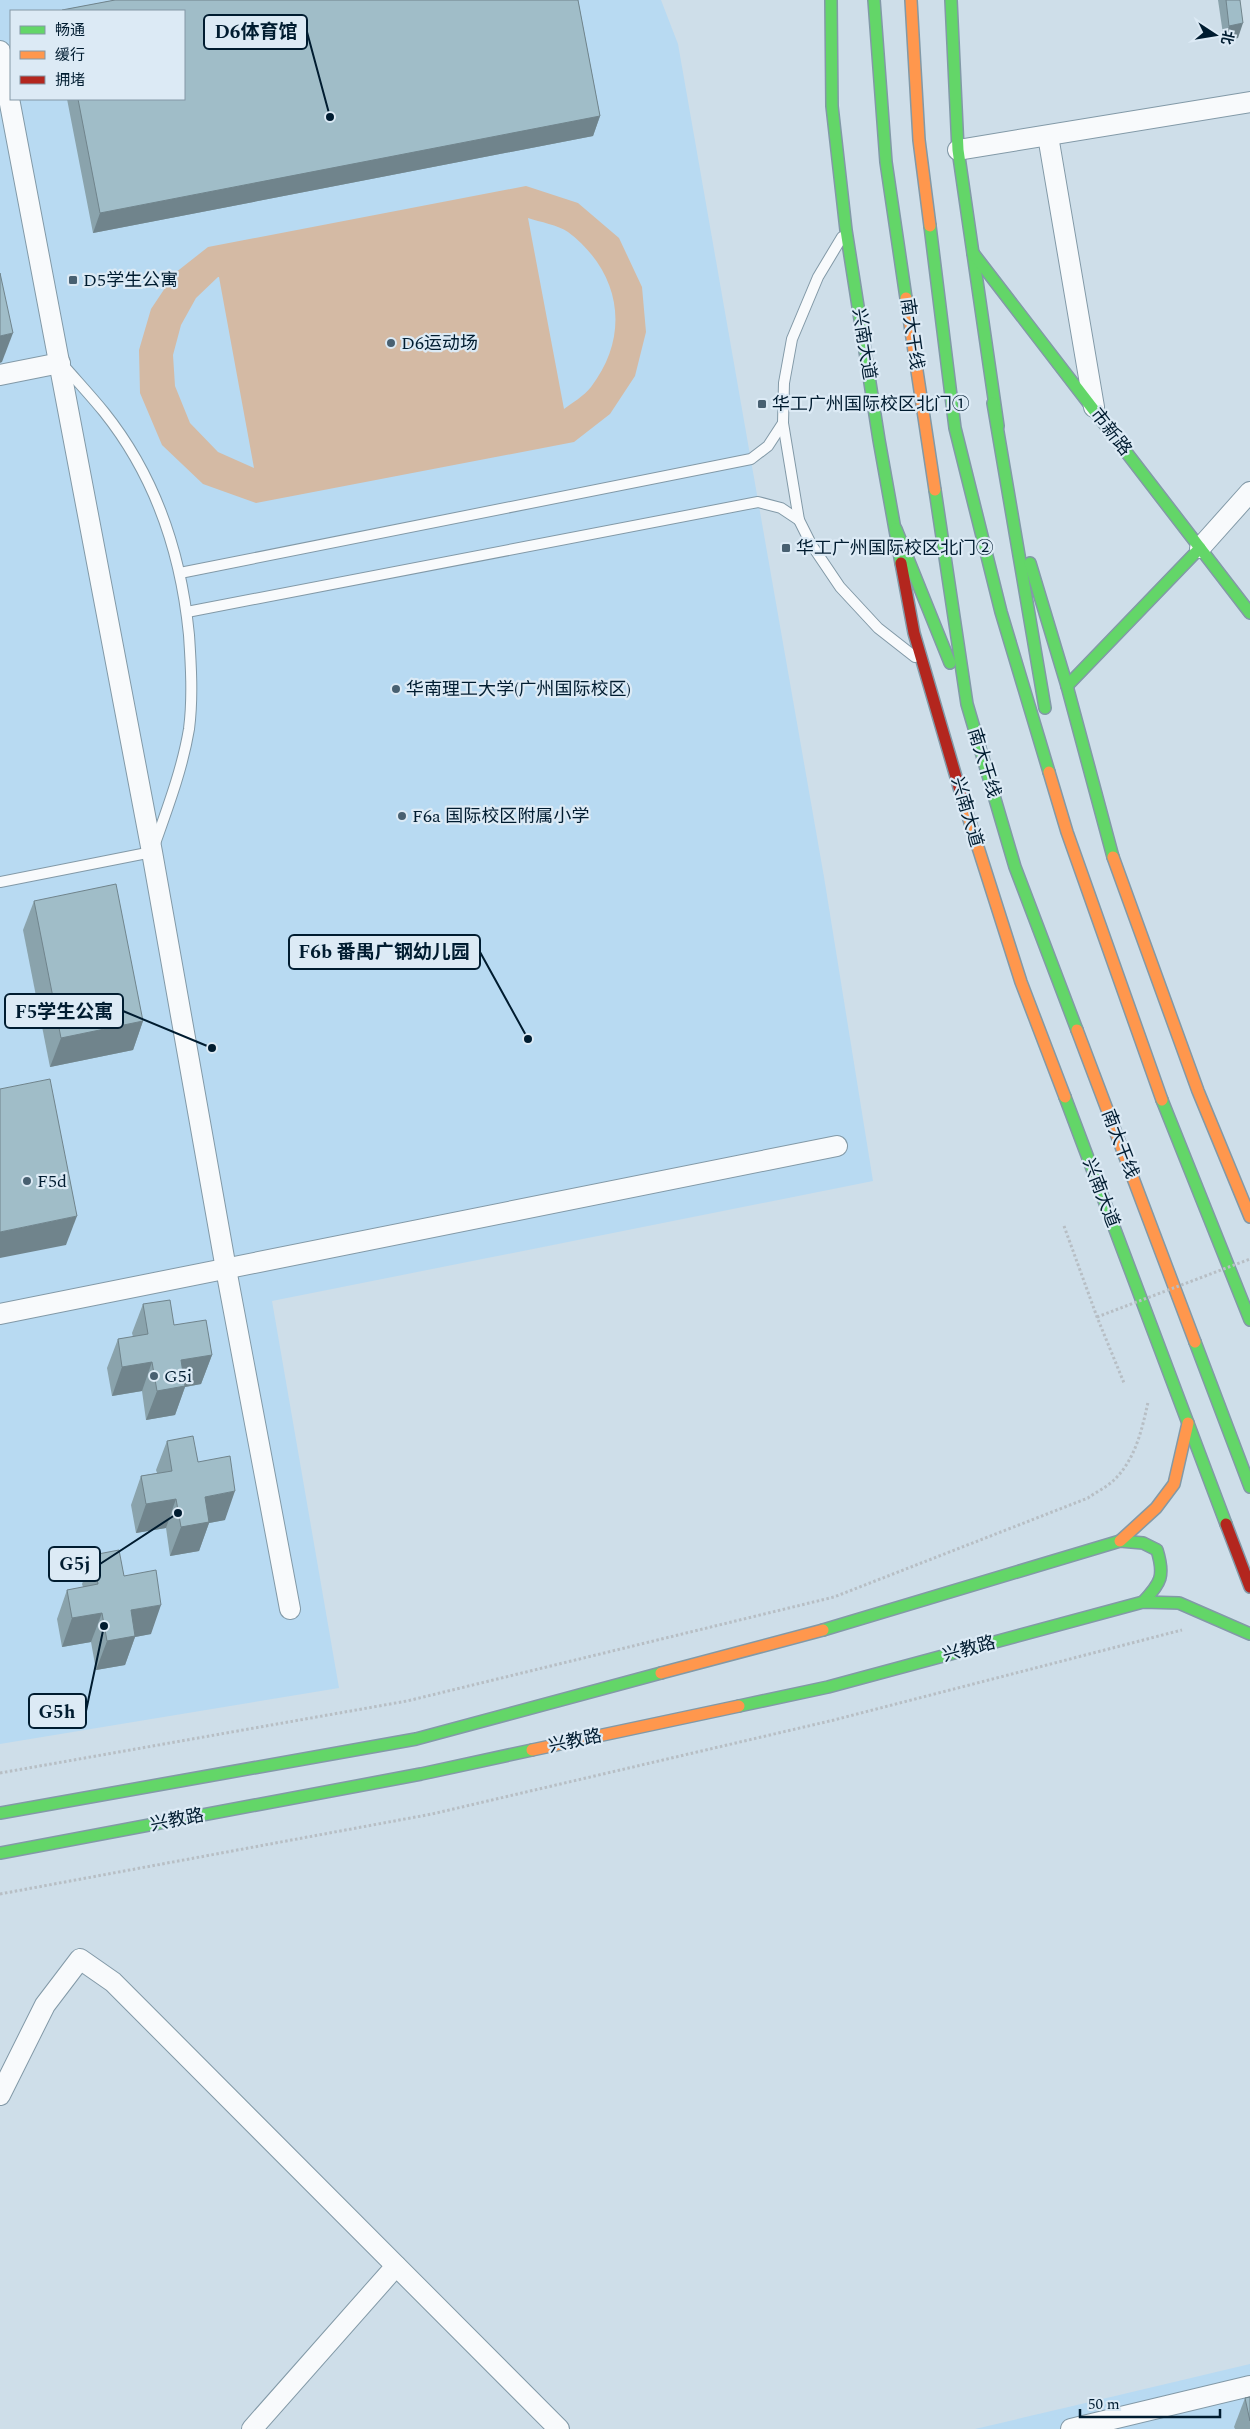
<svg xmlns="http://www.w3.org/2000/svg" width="1250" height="2429" font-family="Spectral,'Noto Sans SC',serif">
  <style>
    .built { fill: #b8daf2; fill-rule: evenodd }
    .green { fill: #d4baa4; fill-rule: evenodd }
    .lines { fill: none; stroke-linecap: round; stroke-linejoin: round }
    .lane-casing { stroke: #8299a7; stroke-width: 12 }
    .street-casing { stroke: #8299a7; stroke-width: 22 }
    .fast-casing { stroke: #8299a7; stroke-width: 14 }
    .slow-casing { stroke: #8299a7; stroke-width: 14 }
    .jam-casing { stroke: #8299a7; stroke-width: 14 }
    .path { stroke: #b7bec4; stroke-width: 3; stroke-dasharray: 2.5 2.5; stroke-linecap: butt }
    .lane { stroke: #f8fafc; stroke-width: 10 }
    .street { stroke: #f8fafc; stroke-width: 20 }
    .fast { stroke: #63d668; stroke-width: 11 }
    .slow { stroke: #ff974d; stroke-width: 11 }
    .jam { stroke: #b3261e; stroke-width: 11 }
    .path-bridge { stroke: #b7bec4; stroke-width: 3; stroke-dasharray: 2.5 2.5; stroke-linecap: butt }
    .wall { fill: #8aa3ac }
    .shaded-wall { fill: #70848c }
    .building { fill: #a0bdc8; stroke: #70848c }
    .poi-dot { fill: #486071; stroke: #dceaf5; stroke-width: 2 }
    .labels { text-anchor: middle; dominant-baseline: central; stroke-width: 4.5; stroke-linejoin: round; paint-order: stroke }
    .poi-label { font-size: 18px; fill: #001c30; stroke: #dceaf5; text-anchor: start }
    .street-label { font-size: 18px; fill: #001c30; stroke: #dceaf5 }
    .leader { fill: none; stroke: #001c30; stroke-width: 2 }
    .callout-dot { fill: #001c30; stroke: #dceaf5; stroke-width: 2 }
    .callout { fill: #dceaf5; stroke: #001c30; stroke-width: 2 }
    .callout-label { font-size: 19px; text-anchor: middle; font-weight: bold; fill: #001c30 }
  </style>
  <rect width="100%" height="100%" fill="#cedee9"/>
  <g class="built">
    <path d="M 0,0 L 661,0 L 678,44 L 824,877 L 873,1181 L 272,1301 L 339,1688 L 0,1744 ZM 11,11 L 184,11 L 184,99 L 11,99 Z"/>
    <polygon points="1250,2364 1250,2429 975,2429 1094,2401"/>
  </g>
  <path class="green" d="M 526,186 L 578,203 L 619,238 L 642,287 L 646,332 L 635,376 L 610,414 L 574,442 L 256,503 L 203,484 L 162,445 L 140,393 L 139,350 L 151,309 L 175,273 L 208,247 ZM 528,218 C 540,222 558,225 568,232 C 621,272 631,335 591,387 C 584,396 572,403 564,409 ZM 218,277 L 219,277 L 254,468 L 218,452 L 190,423 L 175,386 L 173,355 L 181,325 L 196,298 Z"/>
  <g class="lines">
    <g class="lane-casing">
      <g id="lane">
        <polyline points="842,237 818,277 792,339 784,383 783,423 799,520 811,544 840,587 878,628 915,657"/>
        <polyline points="180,573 751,459 768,446 783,423"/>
        <polyline points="187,612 758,502 781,508 799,520"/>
        <path d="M 0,882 L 152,852 C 166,812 182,771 189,729 C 193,698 191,665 189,635 C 181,553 156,477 104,412 C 91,396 77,381 64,366"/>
      </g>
    </g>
    <g class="street-casing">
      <g id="street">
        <polyline points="0,51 152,852 226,1269 290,1609"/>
        <polyline points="1048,136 1094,407"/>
        <polyline points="958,150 1250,102"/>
        <polyline points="0,375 60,363"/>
        <polyline points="1200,548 1250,492"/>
        <polyline points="0,1314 837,1146"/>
        <polyline points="0,2095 45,2005 80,1959 113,1982 559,2429"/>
        <polyline points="252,2429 396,2266"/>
        <polyline points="1071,2429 1250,2386"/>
      </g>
    </g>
    <g class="fast-casing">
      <g id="fast">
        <polyline points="831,0 832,106 846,230 879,440 901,563"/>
        <polyline points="874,0 886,162 906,298"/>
        <polyline points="951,0 958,150 998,426"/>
        <polyline points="930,226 955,428 1001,612 1049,772"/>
        <polyline points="973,253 1250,613"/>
        <polyline points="993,403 1045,708"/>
        <polyline points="935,490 967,704 1015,867 1077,1030"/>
        <polyline points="896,529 950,663"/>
        <polyline points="1030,563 1067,686 1113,857"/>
        <polyline points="1067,686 1200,548"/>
        <polyline points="1065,1097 1226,1524"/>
        <polyline points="1162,1100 1250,1320"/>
        <polyline points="1195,1342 1250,1487"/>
        <path d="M 823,1630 L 1120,1541 L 1143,1543 L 1157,1550 C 1165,1576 1161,1583 1143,1602"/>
        <polyline points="739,1706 828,1687 1143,1602 1179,1603 1250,1634"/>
        <polyline points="0,1813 416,1739 661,1673"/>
        <polyline points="0,1853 421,1774 532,1750"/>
      </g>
    </g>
    <g class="slow-casing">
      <g id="slow">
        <polyline points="911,0 919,140 930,226"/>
        <polyline points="906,298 935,490"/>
        <polyline points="1049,772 1067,832 1162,1100"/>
        <polyline points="961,794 1021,982 1065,1097"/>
        <polyline points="1113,857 1198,1091 1250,1217"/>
        <polyline points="1077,1030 1195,1342"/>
        <polyline points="1120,1541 1156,1508 1174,1484 1188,1423"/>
        <polyline points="661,1673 823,1630"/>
        <polyline points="532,1750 739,1706"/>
      </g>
    </g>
    <g class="jam-casing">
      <g id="jam">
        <polyline points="901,563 914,633 961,794"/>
        <polyline points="1226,1524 1250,1587"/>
      </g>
    </g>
    <g class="path">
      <polyline points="1064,1226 1097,1317 1124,1383"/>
      <path d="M 0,1773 L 407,1701 L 834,1597 L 1088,1498 C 1096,1492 1107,1487 1114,1480 C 1135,1460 1142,1430 1148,1402"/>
      <polyline points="0,1894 432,1814 834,1720 1182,1630"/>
    </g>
    <use href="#lane" class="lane"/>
    <use href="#street" class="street"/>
    <use href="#fast" class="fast"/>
    <use href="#slow" class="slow"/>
    <use href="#jam" class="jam"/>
    <polyline class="path-bridge" points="1097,1317 1250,1259"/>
  </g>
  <g class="wall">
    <polygon points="115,0 578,0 600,116 593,136 93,233 67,99 184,99 184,11 61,11 62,10"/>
    <polygon points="1218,0 1240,0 1238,38 1224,41"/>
    <polygon points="34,901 143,1021 133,1050 50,1067 23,930"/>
    <polygon points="143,1304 174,1325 212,1355 201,1384 185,1387 175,1415 146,1420 142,1391 112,1396 107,1368 118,1339 133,1337 132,1333"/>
    <polygon points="167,1441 198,1462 225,1520 209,1523 199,1551 170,1556 166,1528 136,1533 131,1505 141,1476 157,1473 156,1470"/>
    <polygon points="93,1555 124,1576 151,1634 135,1637 125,1665 96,1670 91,1642 62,1647 57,1619 67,1590 83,1587 82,1584"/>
    <polygon points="1250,2397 1250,2429 1235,2429 1234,2427 1245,2398"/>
  </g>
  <g class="shaded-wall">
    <polygon points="1243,23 1238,38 1224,41 1229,26"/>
    <polygon points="600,116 593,136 93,233 100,213"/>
    <polygon points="13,333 2,362 0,363 0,336"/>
    <polygon points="143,1021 133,1050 50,1067 61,1038"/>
    <polygon points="77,1216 66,1245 0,1258 0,1232"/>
    <polygon points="212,1355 201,1384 185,1387 175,1415 146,1420 157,1391 181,1360"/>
    <polygon points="152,1362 142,1391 112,1396 122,1367"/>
    <polygon points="235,1491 225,1520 209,1523 199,1551 170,1556 181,1527 205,1497"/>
    <polygon points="176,1499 166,1528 136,1533 146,1504"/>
    <polygon points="161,1605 151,1634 135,1637 125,1665 96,1670 107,1641 131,1610"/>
    <polygon points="102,1613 91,1642 62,1647 72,1618"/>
  </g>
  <g class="building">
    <polygon points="115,0 578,0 600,116 100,213 78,99 184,99 184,11 62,11 62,10"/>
    <polygon points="1226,0 1240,0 1243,23 1229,26"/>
    <polygon points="0,273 13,333 0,336"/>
    <polygon points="116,884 143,1021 61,1038 34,901"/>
    <polygon points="50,1079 77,1216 0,1232 0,1089"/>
    <polygon points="170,1300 174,1325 206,1320 212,1355 181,1360 185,1386 157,1391 152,1362 122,1367 118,1339 148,1334 143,1304"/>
    <polygon points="193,1436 198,1462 230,1456 235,1491 205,1497 209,1522 181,1527 176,1499 146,1504 141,1476 172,1471 167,1441"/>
    <polygon points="119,1550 124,1576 156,1570 161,1605 131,1610 135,1636 107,1641 102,1613 72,1618 67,1590 98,1584 93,1555"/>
    <polygon points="1250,2397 1250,2421 1245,2398"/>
  </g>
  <g class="poi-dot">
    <rect x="68" y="275" width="10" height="10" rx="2.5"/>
    <circle cx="391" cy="343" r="5"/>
    <rect x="757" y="399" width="10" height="10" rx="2.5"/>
    <rect x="781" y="543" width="10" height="10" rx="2.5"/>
    <circle cx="396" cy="689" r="5"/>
    <circle cx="402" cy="816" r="5"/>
    <circle cx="27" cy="1181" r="5"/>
    <circle cx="154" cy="1376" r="5"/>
  </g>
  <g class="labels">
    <g class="poi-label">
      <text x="83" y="280">D5学生公寓</text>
      <text x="401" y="343">D6运动场</text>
      <text x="772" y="404">华工广州国际校区北门①</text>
      <text x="796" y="548">华工广州国际校区北门②</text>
      <text x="406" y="689">华南理工大学(广州国际校区)</text>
      <text x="412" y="816">F6a 国际校区附属小学</text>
      <text x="37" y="1181">F5d</text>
      <text x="164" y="1376">G5i</text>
    </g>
    <g class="street-label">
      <text transform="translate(912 334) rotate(82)">南大干线</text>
      <text transform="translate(864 344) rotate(81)">兴南大道</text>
      <text transform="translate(1111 432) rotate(52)">市新路</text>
      <text transform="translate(984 763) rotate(73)">南大干线</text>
      <text transform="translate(967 812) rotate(74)">兴南大道</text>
      <text transform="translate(1120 1144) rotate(69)">南大干线</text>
      <text transform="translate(1101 1193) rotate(69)">兴南大道</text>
      <text transform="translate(969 1649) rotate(-15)">兴教路</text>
      <text transform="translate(575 1741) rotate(-12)">兴教路</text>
      <text transform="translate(177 1820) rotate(-11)">兴教路</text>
    </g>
  </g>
  <path class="leader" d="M330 117L307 32M528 1039L480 952M212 1048L123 1011M178 1513L100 1564M104 1626L86 1711"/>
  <g class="callout-dot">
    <circle cx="330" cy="117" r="5"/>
    <circle cx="528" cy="1039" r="5"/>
    <circle cx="212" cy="1048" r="5"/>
    <circle cx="178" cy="1513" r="5"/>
    <circle cx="104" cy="1626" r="5"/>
  </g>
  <g class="callout">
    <rect x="204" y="15" width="103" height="34" rx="5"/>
    <rect x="289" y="935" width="191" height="34" rx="5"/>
    <rect x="5" y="994" width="118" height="34" rx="5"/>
    <rect x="49" y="1547" width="51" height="34" rx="5"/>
    <rect x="29" y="1694" width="57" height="34" rx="5"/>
  </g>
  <g class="callout-label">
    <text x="256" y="38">D6体育馆</text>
    <text x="384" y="958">F6b 番禺广钢幼儿园</text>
    <text x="64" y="1018">F5学生公寓</text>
    <text x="75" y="1570">G5j</text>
    <text x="57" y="1718">G5h</text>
  </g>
  <rect x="10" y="10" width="175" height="90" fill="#dceaf5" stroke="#8498a6"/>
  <rect x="20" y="26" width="25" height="8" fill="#63d668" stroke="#8498a6"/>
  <text x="55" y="35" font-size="15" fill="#001c30">畅通</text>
  <rect x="20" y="51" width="25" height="8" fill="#ff974d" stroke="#8498a6"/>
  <text x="55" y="60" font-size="15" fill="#001c30">缓行</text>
  <rect x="20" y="76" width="25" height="8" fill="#b3261e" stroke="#8498a6"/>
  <text x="55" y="85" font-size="15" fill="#001c30">拥堵</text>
  <g transform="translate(1215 35) rotate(102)" stroke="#dceaf5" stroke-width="4" paint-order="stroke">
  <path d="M0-4L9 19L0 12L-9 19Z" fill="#001c30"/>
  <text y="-8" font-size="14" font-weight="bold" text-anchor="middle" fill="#001c30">北</text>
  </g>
  <path d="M1080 2409v8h140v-8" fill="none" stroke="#001c30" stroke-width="2.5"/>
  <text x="1088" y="2409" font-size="15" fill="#001c30" stroke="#dceaf5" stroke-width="4" paint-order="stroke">50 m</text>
</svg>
